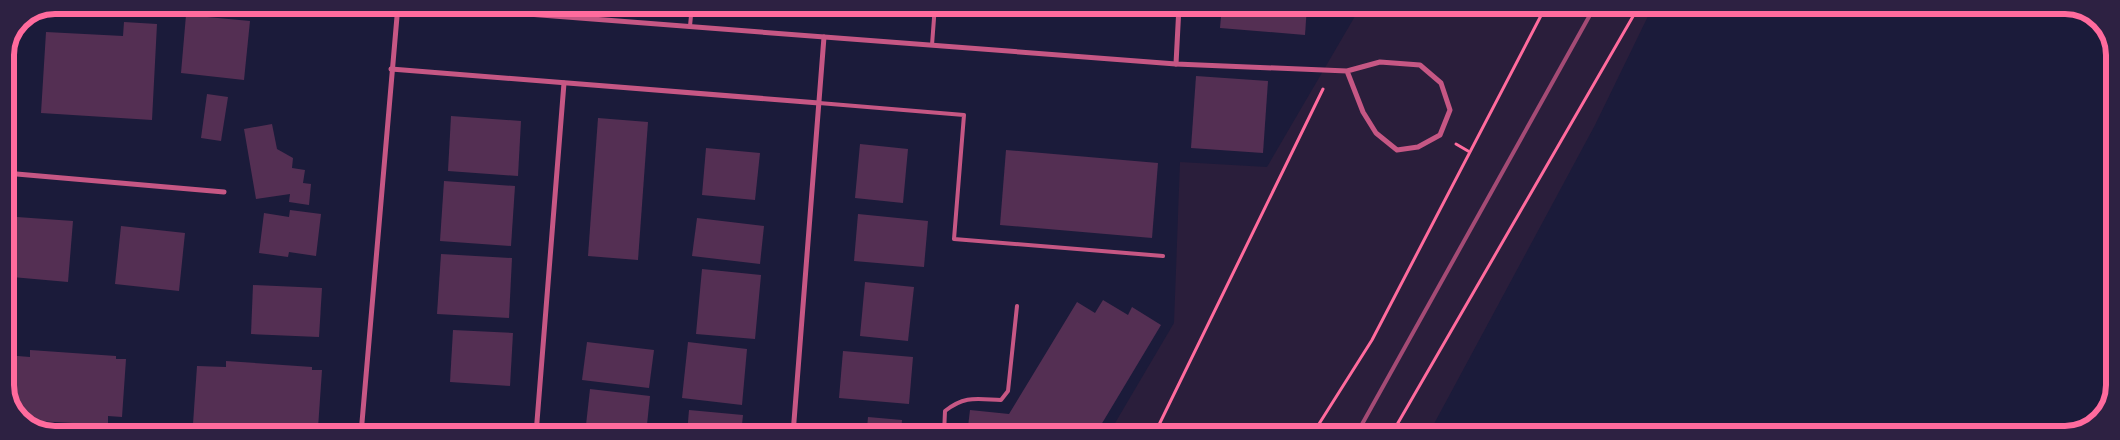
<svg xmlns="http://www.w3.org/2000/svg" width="2120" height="440" font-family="'IBM Plex Serif',serif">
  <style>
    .green { fill: #2a1e3b }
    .building { fill: #542f53 }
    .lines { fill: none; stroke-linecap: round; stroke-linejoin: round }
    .path { stroke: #ff6b9d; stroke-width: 3 }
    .service { stroke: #c65784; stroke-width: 4 }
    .minor { stroke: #c65784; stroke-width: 5 }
    .rail { stroke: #a44b75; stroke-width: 4 }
    .rim { fill: none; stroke: #ff6b9d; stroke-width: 6 }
  </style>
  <rect width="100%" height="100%" fill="#1b1b3a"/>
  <polygon class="green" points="1361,6 1653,6 1595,125 1428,435 1108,435 1174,323 1180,162 1267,167"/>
  <g class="building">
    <polygon points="1032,5 1126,5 1125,15"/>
    <polygon points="1222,6 1307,6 1305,35 1220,28"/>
    <polygon points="186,15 250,21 244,80 181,73"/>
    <polygon points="124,22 157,24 152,120 41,113 46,32 123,36"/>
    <polygon points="1196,76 1268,81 1263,153 1191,148"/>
    <polygon points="207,94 228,97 221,141 201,138"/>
    <polygon points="451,116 521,121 518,176 448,171"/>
    <polygon points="598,118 648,122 638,260 588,256"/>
    <polygon points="272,124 277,149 293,158 292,168 305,170 303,183 311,184 309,205 289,202 290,194 256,199 244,129"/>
    <polygon points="860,144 908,149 903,203 855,198"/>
    <polygon points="706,148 760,153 755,200 702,195"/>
    <polygon points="1006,150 1158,163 1152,238 1000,225"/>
    <polygon points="444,181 515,186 511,246 440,241"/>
    <polygon points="290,210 321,214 316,256 289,252 288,257 259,253 264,213 289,217"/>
    <polygon points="858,214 928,221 924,267 854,261"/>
    <polygon points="17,217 73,221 68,282 12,277"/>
    <polygon points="697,218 764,226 760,264 692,256"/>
    <polygon points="121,226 185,233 179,291 115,284"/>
    <polygon points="441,254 512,258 509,318 437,314"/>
    <polygon points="702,269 761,275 755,339 696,334"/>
    <polygon points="865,282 914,287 908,341 860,336"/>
    <polygon points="253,285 322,288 319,337 251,334"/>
    <polygon points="1103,300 1128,315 1132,307 1161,325 1095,435 967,435 970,410 1009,414 1077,302 1095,313"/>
    <polygon points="453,330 513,333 510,386 450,382"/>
    <polygon points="587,342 654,350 649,388 582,380"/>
    <polygon points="688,342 747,349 742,405 682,398"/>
    <polygon points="30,350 116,356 116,359 126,359 122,417 108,416 108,425 19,420 5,391 5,355 30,357"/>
    <polygon points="843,351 913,357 909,404 839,398"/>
    <polygon points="226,361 312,367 312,370 322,370 318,428 304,427 304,434 277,434 207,430 207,425 193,424 197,366 226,367"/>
    <polygon points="590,389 650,396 646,434 585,434"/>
    <polygon points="689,410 743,415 741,434 687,434"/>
    <polygon points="868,417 902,420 901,434 837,434 838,425 867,428"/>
  </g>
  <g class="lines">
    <g class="path">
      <polyline points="1456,144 1468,151"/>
      <polyline points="1154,435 1323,89"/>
      <polyline points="1312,435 1372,340 1546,6"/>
      <polyline points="1391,435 1639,6"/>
    </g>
    <g class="service">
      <polyline points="690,26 692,5"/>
      <polyline points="932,45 935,5"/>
      <polyline points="819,103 964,115 954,239 1163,256"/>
      <path d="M 944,434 L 945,411 C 965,395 977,399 1001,400 L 1008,391 L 1017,306"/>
    </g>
    <g class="minor">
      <polyline points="409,5 1176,64 1347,71 1380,62 1420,65 1441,83 1450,110 1440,135 1418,147 1397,150 1376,133 1363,112 1347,71"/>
      <polyline points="1176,64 1179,6"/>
      <polyline points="391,69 819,103"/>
      <polyline points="5,173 224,192"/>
      <polyline points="361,434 398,5"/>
      <polyline points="536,434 564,83"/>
      <polyline points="793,434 824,37"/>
    </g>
    <polyline class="rail" points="1356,435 1595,6"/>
  </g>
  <path d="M0 0H2120V440H0ZM55 14H2065A41 41 0 0 1 2106 55V385A41 41 0 0 1 2065 426H55A41 41 0 0 1 14 385V55A41 41 0 0 1 55 14Z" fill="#2d2142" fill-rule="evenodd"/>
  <path class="rim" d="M55 14H2065A41 41 0 0 1 2106 55V385A41 41 0 0 1 2065 426H55A41 41 0 0 1 14 385V55A41 41 0 0 1 55 14Z"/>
</svg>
